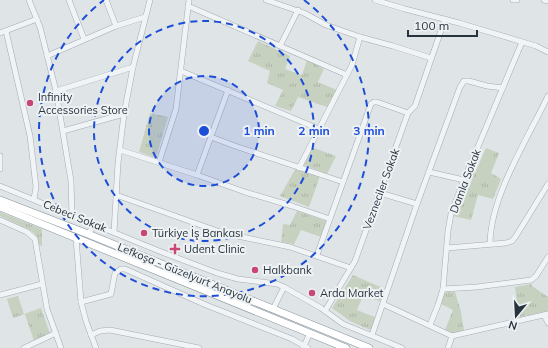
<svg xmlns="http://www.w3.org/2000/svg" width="548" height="348" font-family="Mulish,sans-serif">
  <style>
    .grass { fill: url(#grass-tufts) }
    .pitch { fill: #c7d1c0 }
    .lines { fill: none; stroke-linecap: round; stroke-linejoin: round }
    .minor-casing { stroke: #a4acb1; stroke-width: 6 }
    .highway-casing { stroke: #87949d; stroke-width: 8 }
    .minor { stroke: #f1f4f6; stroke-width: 5 }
    .highway { stroke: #fff; stroke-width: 7 }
    .ring { fill: none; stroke: #1d4ed8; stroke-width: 2; stroke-dasharray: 7 5 }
    .poi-dot { fill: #c74973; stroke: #eef2f5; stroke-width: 1.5 }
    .labels { text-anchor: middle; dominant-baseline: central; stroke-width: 4; stroke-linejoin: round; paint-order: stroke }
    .poi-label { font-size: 11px; fill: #28343d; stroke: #eef2f5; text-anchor: start }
    .street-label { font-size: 11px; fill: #28343d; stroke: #eef2f5 }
    .centre { fill: #1d4ed8; stroke: #eef2f5; stroke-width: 2 }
    .ring-label { font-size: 12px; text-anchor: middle; font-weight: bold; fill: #1d4ed8; stroke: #eef2f5; stroke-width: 4; stroke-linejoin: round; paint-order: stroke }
  </style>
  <defs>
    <pattern id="grass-tufts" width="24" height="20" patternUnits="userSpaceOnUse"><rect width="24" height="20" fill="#c7d1c0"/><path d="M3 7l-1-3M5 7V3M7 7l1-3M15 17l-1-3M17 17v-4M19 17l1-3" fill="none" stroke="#abb4a6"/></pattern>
  </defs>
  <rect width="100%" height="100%" fill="#dfe4e7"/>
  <g class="grass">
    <polygon points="258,41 290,56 285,69 302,75 307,60 324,69 318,82 337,90 327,107 298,97 291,111 275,106 283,90 267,83 270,71 248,61"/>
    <polygon points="150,113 168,117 156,158 139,152"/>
    <polygon points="311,147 336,156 327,174 304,165"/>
    <polygon points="486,148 499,153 491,173 501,179 493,199 478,195 471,220 453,216 458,202 463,204 465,197 461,195 465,187 469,188 472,180 468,179 470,171 475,173"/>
    <polygon points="296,168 320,176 309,207 280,196"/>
    <polygon points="297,211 326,221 321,237 301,230 294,244 281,242 283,224 290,225"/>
    <polygon points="0,212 42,229 42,246 38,245 35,234 30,230 0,216"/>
    <polygon points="353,275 385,289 380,301 363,296 357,310 377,318 370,330 350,321 332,308"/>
    <polygon points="532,284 532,286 548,297 548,311 520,317 517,302 515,287"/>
    <polygon points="447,292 455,292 461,312 464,331 453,333 445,330 453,310 441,304 444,294"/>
    <polygon points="18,296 24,314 41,308 50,334 34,341 25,314 13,318 7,299"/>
  </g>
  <polygon class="pitch" points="484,159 493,162 485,179 476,175"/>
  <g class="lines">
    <g class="minor-casing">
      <g id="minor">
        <polyline points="29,0 40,27 56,91 71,181 72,215"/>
        <polyline points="69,0 84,39"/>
        <polyline points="106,0 116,26"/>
        <polyline points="266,0 304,13 326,25 360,37 393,46 431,58"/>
        <polyline points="375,0 405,9 459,23 536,46 548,52"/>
        <polyline points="513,0 517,0"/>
        <polyline points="544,0 548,1"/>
        <polyline points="188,6 347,75"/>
        <polyline points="6,31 30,136 36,187 34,199"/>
        <polyline points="0,33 37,19"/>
        <polyline points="280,46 298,10"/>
        <polyline points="47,56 116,26 145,17"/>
        <polyline points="181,71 319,129"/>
        <polyline points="56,91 133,67"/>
        <polyline points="63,131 124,114"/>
        <polyline points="211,137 235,146 343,182"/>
        <polyline points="120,150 197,175 245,192 292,206 330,219"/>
        <polyline points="0,156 0,169"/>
        <polyline points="159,162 176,109 189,0"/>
        <polyline points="299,168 352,65 360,37"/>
        <polyline points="429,172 464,180"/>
        <polyline points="197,175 228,90"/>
        <polyline points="0,186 159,251 217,273 238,279 277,284 284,287 321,308 343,324 402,348"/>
        <polyline points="380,193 417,204"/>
        <polyline points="116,195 223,233 290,247 351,268"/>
        <polyline points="0,220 27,232 35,239 47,309 61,348"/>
        <polyline points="114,232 118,163 124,114 133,67 150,0"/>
        <polyline points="88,234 95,224"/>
        <polyline points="76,238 81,302 86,321 96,348"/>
        <path d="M 490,243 C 491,195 527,140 548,96"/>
        <polyline points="447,248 506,243 512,241 516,236 548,184"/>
        <polyline points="317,255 371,104 374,102 377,102 408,113"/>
        <polyline points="443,289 477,287 531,280 536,276 548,257"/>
        <polyline points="0,295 42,284"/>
        <polyline points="81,302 111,294 115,273 121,269 125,269 206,305 292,339 308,348"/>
        <polyline points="383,304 452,336 548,314"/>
        <polyline points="273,309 284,287"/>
        <polyline points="325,311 355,261 408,113 415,106 445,19"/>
        <polyline points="544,315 548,323"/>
        <polyline points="430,325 438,305 443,289 448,231 451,214 464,180 522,42"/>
        <polyline points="91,335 100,331 110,330 199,348"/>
        <polyline points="372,335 417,204 460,87 464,81 469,81 487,86 503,88"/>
        <polyline points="24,348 56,333"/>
        <polyline points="303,348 310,333"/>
        <polyline points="448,348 452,336"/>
      </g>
    </g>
    <g class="highway-casing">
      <g id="highway">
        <polyline points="0,200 88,234 369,348"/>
        <polyline points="0,207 346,348"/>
      </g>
    </g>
    <use href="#minor" class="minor"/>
    <use href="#highway" class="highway"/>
  </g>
  <circle cx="204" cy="131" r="55" fill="#1d4ed8" fill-opacity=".12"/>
  <g class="ring">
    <circle cx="204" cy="131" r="55"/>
    <circle cx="204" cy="131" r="110"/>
    <path d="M304 0A165 165 0 1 1 104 0"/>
  </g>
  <g class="poi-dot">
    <circle cx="30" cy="103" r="4"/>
    <circle cx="144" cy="233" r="4"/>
    <path d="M173 243h4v4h4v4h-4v4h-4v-4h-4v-4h4z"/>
    <circle cx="255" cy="270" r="4"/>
    <circle cx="312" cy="293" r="4"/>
  </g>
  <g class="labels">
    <g class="poi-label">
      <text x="38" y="97">Infinity<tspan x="38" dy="13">Accessories Store</tspan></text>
      <text x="152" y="233">Türkiye İş Bankası</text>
      <text x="184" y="249">Udent Clinic</text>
      <text x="263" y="270">Halkbank</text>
      <text x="320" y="293">Arda Market</text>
    </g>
    <g class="street-label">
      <text transform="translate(465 181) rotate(-69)">Damla Sokak</text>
      <text transform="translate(381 189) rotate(-70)">Vezneciler Sokak</text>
      <text transform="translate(75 216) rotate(22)">Cebeci Sokak</text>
      <text transform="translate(185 273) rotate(22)">Lefkoşa - Güzelyurt Anayolu</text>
    </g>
  </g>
  <circle cx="204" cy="131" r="6" class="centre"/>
  <g class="ring-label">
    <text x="259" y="135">1 min</text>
    <text x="314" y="135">2 min</text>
    <text x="369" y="135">3 min</text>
  </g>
  <g transform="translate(516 316) rotate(198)" stroke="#eef2f5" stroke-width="3" paint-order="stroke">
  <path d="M0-3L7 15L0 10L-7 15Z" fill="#28343d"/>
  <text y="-6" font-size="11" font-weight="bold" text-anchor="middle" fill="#28343d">N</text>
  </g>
  <path d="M408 30v6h69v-6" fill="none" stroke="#28343d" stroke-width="2"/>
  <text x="414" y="30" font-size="12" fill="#28343d" stroke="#eef2f5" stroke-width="3" paint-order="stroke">100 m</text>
</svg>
